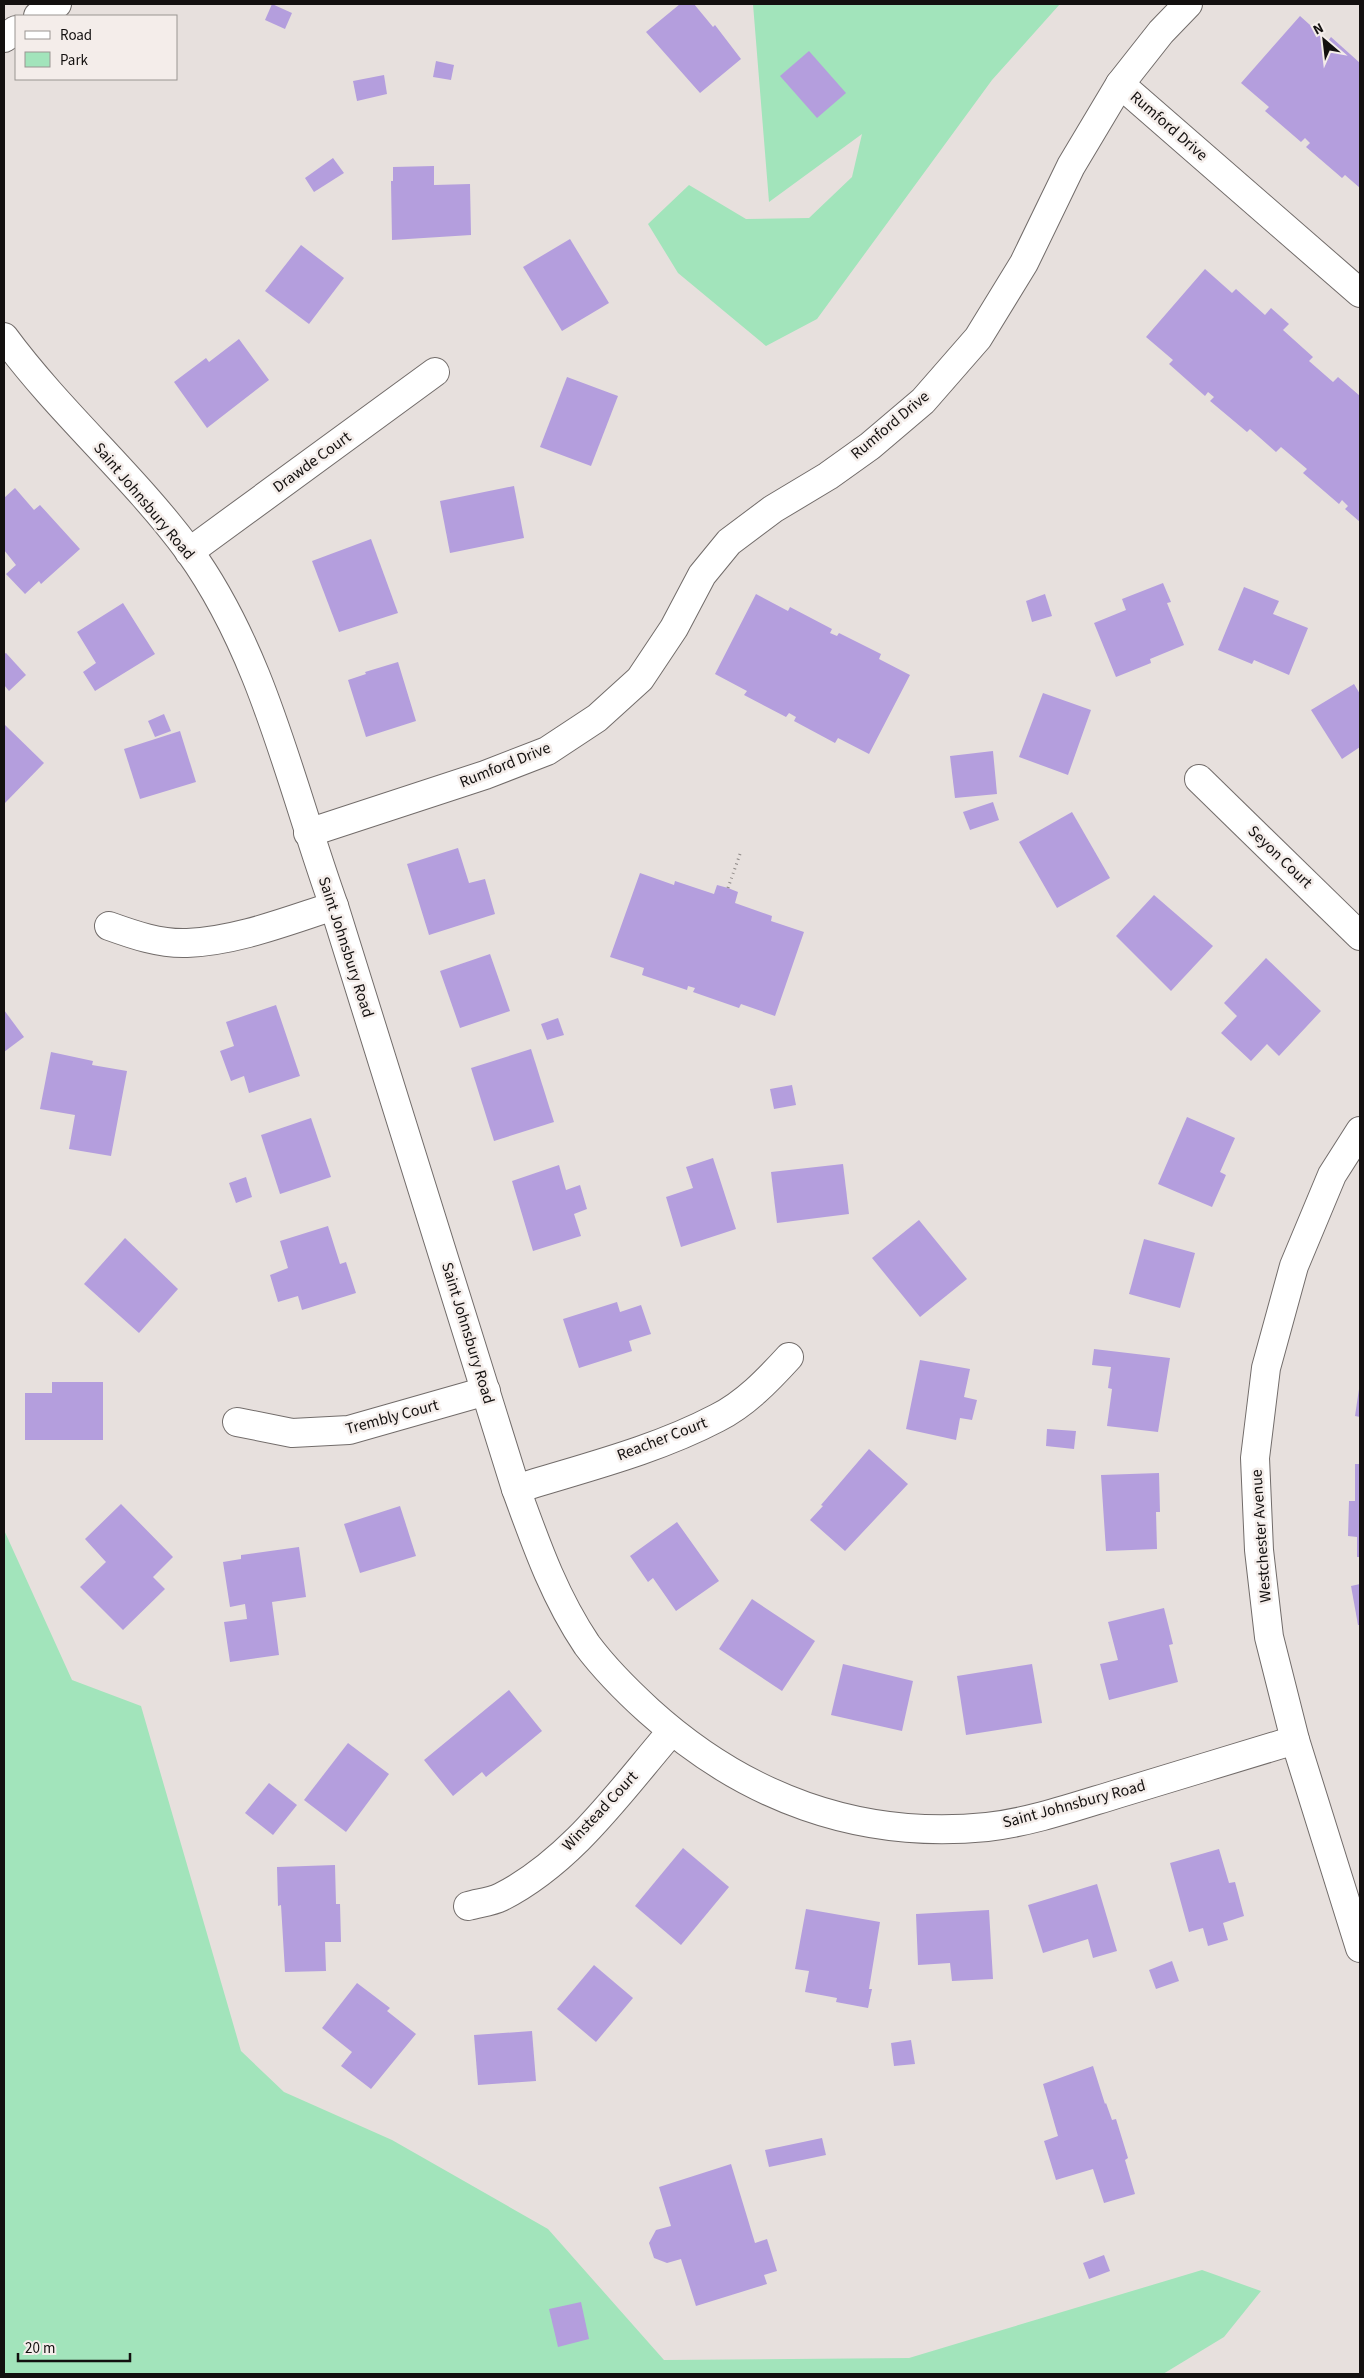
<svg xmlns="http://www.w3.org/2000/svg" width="1364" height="2378" font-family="'Source Sans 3',sans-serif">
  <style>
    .green { fill: #a2e4bb }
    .building { fill: #b49edd }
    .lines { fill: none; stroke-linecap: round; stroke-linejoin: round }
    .street-casing { stroke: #726c6a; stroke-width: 30 }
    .path { stroke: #8d8886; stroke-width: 3; stroke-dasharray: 1 4; stroke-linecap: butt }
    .street { stroke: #fff; stroke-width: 28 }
    .labels { text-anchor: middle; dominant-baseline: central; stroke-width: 5; stroke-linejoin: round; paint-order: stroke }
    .street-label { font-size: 16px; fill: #13100f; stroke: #f4edea }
  </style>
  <rect width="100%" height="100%" fill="#e7e0dd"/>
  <g class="green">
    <polygon points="753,4 1060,4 992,80 817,319 766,346 678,273 648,224 689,185 746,219 809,218 852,177 862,134 769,202"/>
    <polygon points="4,1530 72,1680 141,1706 241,2051 284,2092 392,2140 548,2229 664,2360 909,2358 1202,2270 1261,2291 1224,2337 1163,2374 4,2374"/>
  </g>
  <g class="building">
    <polygon points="272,4 292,13 285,29 265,20"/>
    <polygon points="680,4 694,4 713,27 715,25 741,59 700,93 646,32"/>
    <polygon points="1300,16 1328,41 1331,37 1360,63 1360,188 1345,175 1342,178 1306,147 1310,143 1305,138 1301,142 1265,111 1269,107 1241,83"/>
    <polygon points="809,51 846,93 817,118 780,76"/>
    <polygon points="436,61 454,65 451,80 433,77"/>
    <polygon points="384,75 387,94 357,101 353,81"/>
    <polygon points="333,158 344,173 314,192 305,178"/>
    <polygon points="434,166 434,185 470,184 471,235 392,240 391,181 393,181 393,167"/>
    <polygon points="570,239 609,303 562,331 523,267"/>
    <polygon points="301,245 344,278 309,324 265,291"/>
    <polygon points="1205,269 1232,293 1236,289 1265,315 1271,308 1289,324 1283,330 1313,357 1309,361 1333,382 1338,377 1360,396 1360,522 1345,509 1348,506 1342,500 1339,504 1303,473 1307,469 1281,447 1276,452 1250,429 1247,432 1210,401 1214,397 1208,392 1205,396 1169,364 1173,360 1146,337"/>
    <polygon points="239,339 269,380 207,428 174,382 206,358 209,362"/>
    <polygon points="567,377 618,396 591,466 540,447"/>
    <polygon points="514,486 524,538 450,553 440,501"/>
    <polygon points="15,488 34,510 40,505 80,549 41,584 39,581 25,594 6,574 16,565 4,550 4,498"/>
    <polygon points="371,539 398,613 339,632 312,561"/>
    <polygon points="1163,583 1171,602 1167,603 1184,645 1150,659 1151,663 1116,677 1094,623 1126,610 1122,599"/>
    <polygon points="1244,587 1279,601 1273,614 1308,628 1289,675 1254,660 1252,664 1218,650"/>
    <polygon points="756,594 788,611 790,607 832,629 830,633 837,636 839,633 881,654 879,659 910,675 869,754 838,738 835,743 794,721 796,717 789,713 786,717 744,695 747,691 715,674"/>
    <polygon points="1045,594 1052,616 1032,622 1026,601"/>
    <polygon points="123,603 155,654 95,691 83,672 96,663 77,632"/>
    <polygon points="6,653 26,675 9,691 4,685 4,654"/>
    <polygon points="398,662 416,721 366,737 348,680 366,674 365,672"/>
    <polygon points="1354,684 1360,694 1360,747 1342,759 1311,710"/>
    <polygon points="1043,693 1091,710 1068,775 1019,757"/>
    <polygon points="164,714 171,731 155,737 148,721"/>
    <polygon points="4,724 44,763 4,804"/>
    <polygon points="180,731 196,782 140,799 124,749"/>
    <polygon points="993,751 997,794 955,798 950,756"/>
    <polygon points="993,802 999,820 970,830 963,812"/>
    <polygon points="1072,812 1110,878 1057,908 1019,842"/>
    <polygon points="458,848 469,883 485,879 495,914 429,935 407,864"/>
    <polygon points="640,873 674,885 675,881 714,894 717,885 728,888 738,892 735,903 772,916 771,921 804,932 775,1016 741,1004 739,1008 693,992 695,988 688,986 687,990 642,975 644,968 610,957"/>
    <polygon points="1154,895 1213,946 1171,991 1116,936"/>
    <polygon points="490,954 510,1011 460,1028 440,971"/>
    <polygon points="1266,958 1321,1011 1279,1056 1267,1044 1251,1061 1221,1033 1237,1016 1224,1003"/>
    <polygon points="276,1005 300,1076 249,1093 244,1076 231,1081 220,1051 234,1046 226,1022"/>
    <polygon points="4,1010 24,1037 4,1052"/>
    <polygon points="558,1018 564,1035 547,1040 541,1024"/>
    <polygon points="531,1049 554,1122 494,1141 471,1068"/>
    <polygon points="51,1052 93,1061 92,1065 127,1071 111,1156 69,1149 75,1115 40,1109"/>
    <polygon points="792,1085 796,1105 774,1109 770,1089"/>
    <polygon points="1187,1117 1235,1138 1220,1172 1226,1175 1212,1207 1158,1184"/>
    <polygon points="311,1118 331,1177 280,1194 261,1135"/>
    <polygon points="713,1158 736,1229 681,1247 666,1197 693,1188 686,1167"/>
    <polygon points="843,1164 849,1214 777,1223 771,1172"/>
    <polygon points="559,1165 566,1190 580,1185 587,1209 574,1214 581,1236 533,1251 512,1181"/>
    <polygon points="246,1177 252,1197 236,1203 229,1183"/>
    <polygon points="919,1220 967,1279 920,1317 872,1258"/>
    <polygon points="328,1226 340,1264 346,1262 356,1293 302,1310 298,1296 278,1302 270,1275 288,1268 280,1241"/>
    <polygon points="125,1238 178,1289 139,1333 84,1284"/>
    <polygon points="1144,1239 1195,1253 1180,1308 1129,1294"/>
    <polygon points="617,1302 620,1312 641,1305 651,1334 629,1341 632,1351 579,1368 563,1319"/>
    <polygon points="1094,1349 1170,1358 1158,1432 1107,1426 1112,1389 1108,1388 1111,1367 1092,1365"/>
    <polygon points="920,1360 970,1369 964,1397 977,1400 972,1420 960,1418 956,1440 906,1429"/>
    <polygon points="52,1382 103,1382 103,1440 25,1440 25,1393 52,1393"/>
    <polygon points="1359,1389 1360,1390 1360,1417 1355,1416"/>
    <polygon points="1047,1429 1076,1431 1074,1449 1046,1446"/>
    <polygon points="869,1449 908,1484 845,1551 810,1520 823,1506 821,1505"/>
    <polygon points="1355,1464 1360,1464 1360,1557 1357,1557 1357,1537 1348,1536 1349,1501 1355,1501"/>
    <polygon points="1159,1473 1160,1512 1156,1512 1157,1549 1106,1551 1101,1475"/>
    <polygon points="121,1504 173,1557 153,1577 165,1589 123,1630 80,1587 106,1562 85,1539"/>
    <polygon points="400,1506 416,1556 360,1573 344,1524"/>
    <polygon points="677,1522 719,1581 676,1611 653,1578 648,1582 630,1556"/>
    <polygon points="299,1547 306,1597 272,1602 279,1655 230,1662 224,1622 247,1619 245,1604 230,1607 223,1562 241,1559 241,1555"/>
    <polygon points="1360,1584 1360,1625 1358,1625 1351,1586"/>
    <polygon points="752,1599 815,1641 782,1691 719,1649"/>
    <polygon points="1164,1608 1173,1644 1169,1645 1178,1682 1109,1700 1100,1664 1118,1660 1108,1622"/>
    <polygon points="843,1664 913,1681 902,1731 831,1715"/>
    <polygon points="1032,1664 1042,1723 966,1735 957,1676"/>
    <polygon points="509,1690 542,1731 486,1777 482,1772 453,1796 424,1760"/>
    <polygon points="348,1743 389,1774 346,1832 304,1800"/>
    <polygon points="269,1783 297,1805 273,1835 245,1813"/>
    <polygon points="683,1848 729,1887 681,1945 635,1906"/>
    <polygon points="1219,1849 1229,1883 1235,1882 1244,1916 1223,1923 1228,1940 1208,1946 1203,1928 1189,1932 1170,1863"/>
    <polygon points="335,1865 336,1904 340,1904 341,1942 325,1942 326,1971 285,1972 281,1905 278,1906 277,1867"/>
    <polygon points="1097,1884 1117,1951 1093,1958 1088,1939 1043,1953 1028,1905"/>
    <polygon points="806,1909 880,1922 869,1989 872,1989 868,2008 836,2002 837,1998 805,1992 809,1971 795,1969"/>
    <polygon points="989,1910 993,1979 952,1981 950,1963 918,1965 916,1914"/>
    <polygon points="1172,1961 1179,1981 1156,1989 1149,1970"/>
    <polygon points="594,1965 633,1998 596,2042 557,2009"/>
    <polygon points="357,1983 390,2008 387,2011 416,2034 371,2089 341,2066 352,2052 322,2028"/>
    <polygon points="532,2031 536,2081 478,2085 474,2035"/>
    <polygon points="911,2040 915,2064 894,2066 891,2043"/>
    <polygon points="1093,2066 1105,2104 1106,2103 1112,2120 1116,2119 1128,2158 1125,2160 1135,2194 1104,2203 1093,2169 1056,2180 1044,2141 1058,2136 1043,2084"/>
    <polygon points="822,2138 826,2155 769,2167 765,2150"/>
    <polygon points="731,2164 755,2243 767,2239 777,2271 764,2275 767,2284 696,2306 681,2259 667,2263 654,2258 649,2243 656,2230 671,2226 659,2187"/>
    <polygon points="1104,2255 1110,2271 1089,2279 1083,2263"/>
    <polygon points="581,2302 589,2339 558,2347 549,2309"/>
  </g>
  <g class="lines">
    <g class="street-casing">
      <g id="street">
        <polyline points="38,16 57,4"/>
        <polyline points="4,38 16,30"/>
        <polyline points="1120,84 1360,293"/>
        <path d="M 4,337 C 60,413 133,475 189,551 C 264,655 291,787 334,906 L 516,1489 C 536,1544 554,1596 587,1645 C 605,1669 627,1691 649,1711 C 744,1797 858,1840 987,1827 C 1031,1822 1074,1807 1117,1794 C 1176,1776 1236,1758 1295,1740"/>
        <polyline points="189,552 435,372"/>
        <polyline points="1199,779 1360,936"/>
        <polyline points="308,833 485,775 547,751 597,718 640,679 674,628 702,575 729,542 773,509 828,476 870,446 923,401 978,338 1024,263 1071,166 1120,84 1161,32 1188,4"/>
        <path d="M 109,926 C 134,935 160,944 187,943 C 237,941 287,921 334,906"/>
        <polyline points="1360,1131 1332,1175 1294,1266 1266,1368 1255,1458 1259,1550 1269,1637 1295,1740 1360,1948"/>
        <polyline points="237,1422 292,1433 349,1430 486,1391"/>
        <path d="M 516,1489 C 583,1468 654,1451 717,1418 C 745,1404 768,1380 789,1357"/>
        <path d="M 468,1906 C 478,1903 491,1902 501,1897 C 572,1861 621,1790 671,1732"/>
      </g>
    </g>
    <polyline class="path" points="728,888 740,854"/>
    <use href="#street" class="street"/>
  </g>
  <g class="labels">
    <g class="street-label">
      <text transform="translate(1169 126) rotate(41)">Rumford Drive</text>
      <text transform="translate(890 425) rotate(-40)">Rumford Drive</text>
      <text transform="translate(312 462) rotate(-36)">Drawde Court</text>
      <text transform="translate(144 501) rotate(50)">Saint Johnsbury Road</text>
      <text transform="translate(505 765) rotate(-22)">Rumford Drive</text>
      <text transform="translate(1280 857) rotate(44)">Seyon Court</text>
      <text transform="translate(346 947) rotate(72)">Saint Johnsbury Road</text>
      <text transform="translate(468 1333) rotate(73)">Saint Johnsbury Road</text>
      <text transform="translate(392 1417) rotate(-15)">Trembly Court</text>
      <text transform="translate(662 1439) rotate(-21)">Reacher Court</text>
      <text transform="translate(1261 1536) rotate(-94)">Westchester Avenue</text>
      <text transform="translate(1074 1804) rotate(-15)">Saint Johnsbury Road</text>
      <text transform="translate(600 1811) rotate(-47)">Winstead Court</text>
    </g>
  </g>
  <rect width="1364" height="2378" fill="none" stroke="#13100f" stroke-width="10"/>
  <rect x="15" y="15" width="162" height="65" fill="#f4edea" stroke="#9a9592"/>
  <rect x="25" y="31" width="25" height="8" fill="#ffffff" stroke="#9a9592"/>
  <text x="60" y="40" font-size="15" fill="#13100f">Road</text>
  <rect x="25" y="52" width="25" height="15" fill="#a2e4bb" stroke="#9a9592"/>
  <text x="60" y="65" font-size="15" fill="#13100f">Park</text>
  <g transform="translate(1324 40) rotate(332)" stroke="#f4edea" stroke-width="4" paint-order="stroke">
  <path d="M0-4L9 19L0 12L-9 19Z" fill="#13100f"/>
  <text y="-8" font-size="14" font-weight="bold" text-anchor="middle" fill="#13100f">N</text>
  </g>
  <path d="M18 2353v8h112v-8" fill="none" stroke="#13100f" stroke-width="2.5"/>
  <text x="25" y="2353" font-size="15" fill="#13100f" stroke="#f4edea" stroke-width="4" paint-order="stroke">20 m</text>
</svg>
